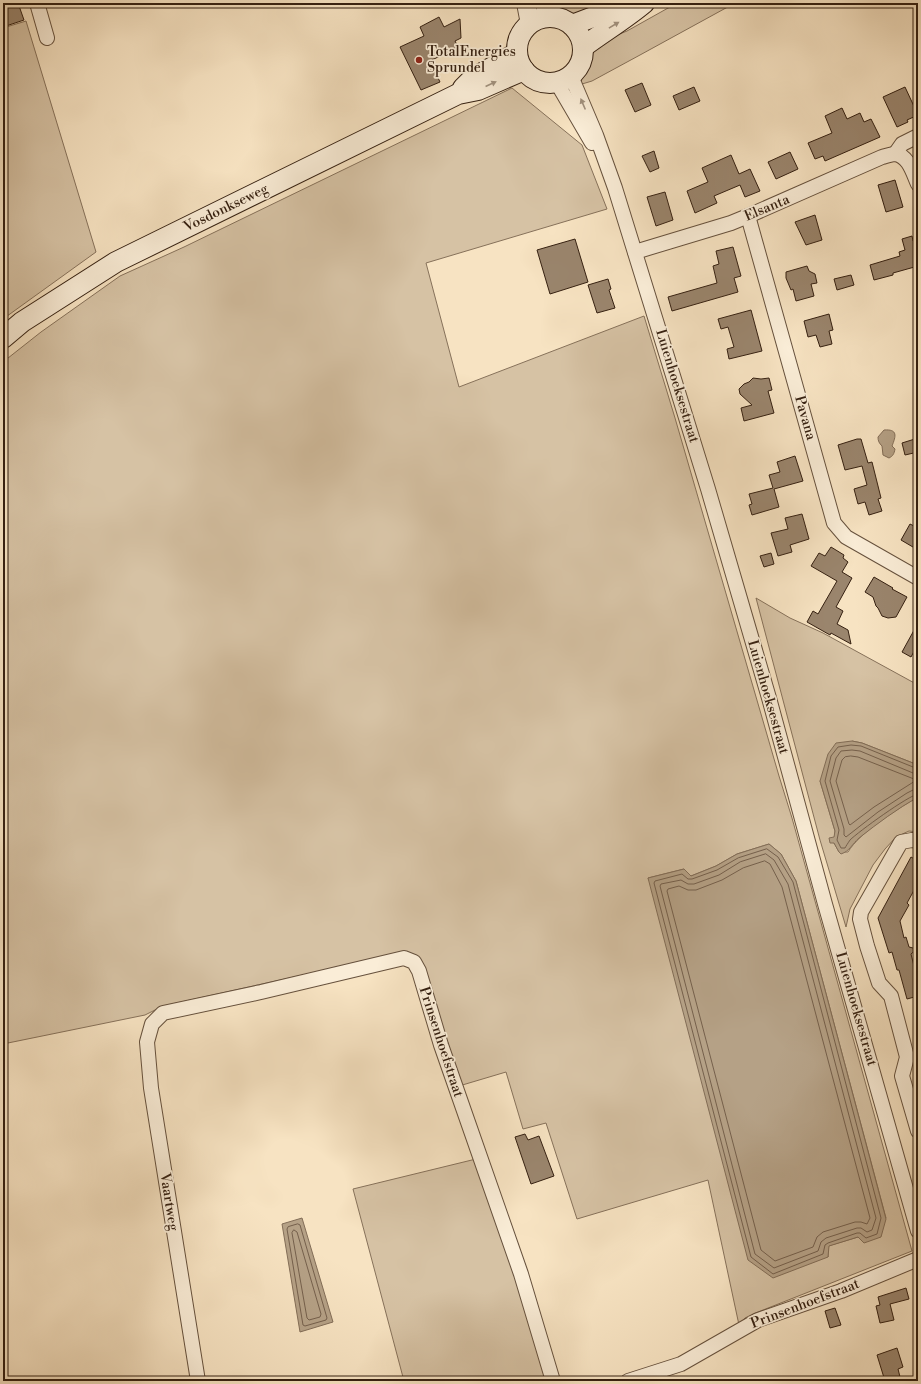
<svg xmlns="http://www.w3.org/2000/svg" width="921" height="1384" font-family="'Libre Bodoni',serif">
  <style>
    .green { fill: #d6c2a4; stroke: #86715a; fill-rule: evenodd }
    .water { fill: #b5a186; stroke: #826d57 }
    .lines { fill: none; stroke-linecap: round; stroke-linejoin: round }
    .shore { stroke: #75604c; stroke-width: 1 }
    .building { fill: #9a856d; stroke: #352011 }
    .minor-casing { stroke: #66513d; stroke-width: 16 }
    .tertiary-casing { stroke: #66513d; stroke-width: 20 }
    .secondary-casing { stroke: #352011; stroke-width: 22 }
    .minor { stroke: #faedd7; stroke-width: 14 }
    .tertiary { stroke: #faedd7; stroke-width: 18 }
    .secondary { stroke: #faedd7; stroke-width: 20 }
    .oneway { fill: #a1917e }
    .poi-dot { fill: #8f2418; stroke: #faedd7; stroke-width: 1.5 }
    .labels { text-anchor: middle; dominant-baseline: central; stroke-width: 3.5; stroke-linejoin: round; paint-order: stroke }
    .poi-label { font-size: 14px; fill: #352011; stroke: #faedd7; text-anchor: start }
    .street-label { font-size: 14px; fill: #352011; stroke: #faedd7 }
  </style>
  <rect width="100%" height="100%" fill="#f7e3c2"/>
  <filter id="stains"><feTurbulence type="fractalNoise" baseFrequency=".005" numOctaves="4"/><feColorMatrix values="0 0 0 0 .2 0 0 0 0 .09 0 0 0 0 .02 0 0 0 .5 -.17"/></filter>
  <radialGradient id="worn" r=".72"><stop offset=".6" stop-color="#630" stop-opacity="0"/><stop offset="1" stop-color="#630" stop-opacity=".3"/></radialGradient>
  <g class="green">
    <polygon points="554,3 612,3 584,19 567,13"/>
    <polygon points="677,3 735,3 640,55 592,81 582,84 580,76 593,45 627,31"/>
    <polygon points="26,21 96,252 3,319 3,28"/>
    <path d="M 512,88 L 582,145 L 607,209 L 426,263 L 459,387 L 644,316 L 675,418 L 779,776 L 792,818 L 912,1251 L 753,1314 L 745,1318 L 739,1325 L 708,1180 L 577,1219 L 546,1123 L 523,1129 L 506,1072 L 459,1086 L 418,960 L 384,957 L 163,1006 L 145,1015 L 3,1044 L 3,362 L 41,332 L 120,276 L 184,247 ZM 769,844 L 781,854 L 796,881 L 886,1218 L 858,1237 L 828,1246 L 828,1257 L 648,878 L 684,869 L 691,876 L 716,866 L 737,854 Z"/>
    <path d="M 756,598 L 790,618 L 823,633 L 918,685 L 918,765 L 862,743 L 852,741 L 820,781 L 835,831 L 834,843 L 839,852 L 848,852 C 860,832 897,809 918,797 L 918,832 L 909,831 L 896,837 L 885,849 L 873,865 L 850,909 L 846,927 L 820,840 Z"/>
    <polygon points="476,1159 497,1214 546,1381 404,1381 353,1189"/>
  </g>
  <g class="water">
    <path d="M 884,430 C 898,429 896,436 892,446 L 895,449 C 894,454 893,456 889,458 L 883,455 L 882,446 C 879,443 878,441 878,437 Z"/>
    <path d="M 852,741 L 862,743 L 918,765 L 918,797 C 897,809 878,823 859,838 C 852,844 850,851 841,854 L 839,852 L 834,843 L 830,843 L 829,838 L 834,837 L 835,831 L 820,781 L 828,754 L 836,743 Z"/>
    <polygon points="769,844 781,854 796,881 886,1219 881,1237 864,1243 858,1237 829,1246 828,1257 773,1278 748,1260 648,878 684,869 691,876 716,866 737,854"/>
    <polygon points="302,1218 333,1322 300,1332 282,1224"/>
  </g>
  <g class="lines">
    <g class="shore">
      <polygon points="851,756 858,757 914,779 915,781 874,807 850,825 849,824 836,781 842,760 845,757"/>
      <path d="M 918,769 L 861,746 L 851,745 L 838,747 L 831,756 L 825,781 L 839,830 L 837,840 L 841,848 L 845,848 C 846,846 848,843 850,840 C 858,832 909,795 918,794"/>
      <polyline points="918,774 913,773 860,751 852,750 841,751 836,758 830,781 844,829 844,835 846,837 878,812 907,793 913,790 918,789"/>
      <polygon points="767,849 778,857 793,882 881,1218 877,1234 866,1238 860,1233 857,1233 828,1243 825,1245 823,1254 773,1274 751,1257 654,883 655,881 682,874 688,879 692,879 717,870 738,858"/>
      <polygon points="766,854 774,860 788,884 876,1218 872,1230 867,1232 861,1228 857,1228 826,1238 821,1242 818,1251 774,1268 755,1254 660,886 661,884 681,880 688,884 694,884 719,875 740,862"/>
      <polygon points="765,861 770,864 782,887 870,1218 867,1224 861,1222 855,1222 823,1232 817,1237 813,1247 775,1261 761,1250 667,891 668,889 679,886 688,890 696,890 722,880 743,868"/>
      <polygon points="298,1224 300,1225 327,1318 326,1320 305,1326 303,1325 287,1229 288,1227"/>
      <polygon points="294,1230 297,1232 321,1314 320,1317 309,1320 307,1318 292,1233"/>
    </g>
  </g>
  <g class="building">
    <polygon points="5,3 18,3 24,20 3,27 3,7 6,6"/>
    <polygon points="439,17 444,27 460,19 461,38 455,41 458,47 430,61 440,82 421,90 400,47 424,36 420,27"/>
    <polygon points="642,83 651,105 635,112 625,90"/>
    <polygon points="694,87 700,101 679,110 673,96"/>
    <polygon points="905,87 918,115 907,120 908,122 897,127 883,97"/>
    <polygon points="842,108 847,119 860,113 864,122 871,119 880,137 825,161 823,156 815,159 808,143 832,133 825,116"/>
    <polygon points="654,151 659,168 650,172 642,156"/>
    <polygon points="790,152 798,169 776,179 768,162"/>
    <polygon points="731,155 739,174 750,169 760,191 745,197 740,185 714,196 717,203 695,213 687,191 708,182 702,168"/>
    <polygon points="895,180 903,207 886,212 878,185"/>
    <polygon points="665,192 673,220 656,226 647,197"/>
    <polygon points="815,215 822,240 806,245 795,222"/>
    <polygon points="912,236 913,241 918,239 918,266 893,273 893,275 874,280 870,265 900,256 899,252 905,250 902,239"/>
    <polygon points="575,239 588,282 550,294 537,250"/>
    <polygon points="733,247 741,276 734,278 738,292 672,311 668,297 717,283 713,266 719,264 716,251"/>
    <polygon points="807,266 809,271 815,274 817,283 811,284 814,296 796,301 793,289 791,290 786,278 786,272"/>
    <polygon points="851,275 854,285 837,290 834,279"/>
    <polygon points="608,279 611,289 609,290 615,308 597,313 588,285"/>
    <polygon points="751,310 762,351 729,359 727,349 734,347 728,327 721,329 718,319"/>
    <polygon points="829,314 833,330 829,331 832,344 820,347 816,335 808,337 804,321"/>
    <polygon points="753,378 761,379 769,378 772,390 768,391 774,413 744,421 741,408 752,405 740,394 739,389 744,384 749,382"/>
    <polygon points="918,438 918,452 905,455 902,443"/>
    <polygon points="857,439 861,439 868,463 872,462 881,498 878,499 882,511 869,515 865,502 858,504 854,489 867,485 862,466 845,470 838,445"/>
    <polygon points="795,456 803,481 774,489 779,507 752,515 749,505 752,504 749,494 773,488 769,475 780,472 777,462"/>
    <polygon points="802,514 809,539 790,545 792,552 778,556 771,533 788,529 785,518"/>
    <polygon points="910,524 918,528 918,550 901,540"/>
    <polygon points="831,547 844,555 843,558 848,562 842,572 852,578 836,607 843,611 837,624 848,630 851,644 831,633 830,635 807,622 813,611 818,614 837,581 811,566 819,553 825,556"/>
    <polygon points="771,553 774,564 764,567 760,556"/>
    <polygon points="874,577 893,588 892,589 907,597 896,617 888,618 882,616 878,608 876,606 873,597 865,592"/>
    <polygon points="918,623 918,644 911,657 902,652"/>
    <polygon points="911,857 918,861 918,883 907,903 909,905 900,921 904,938 906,937 909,947 917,949 911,954 916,974 918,973 918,996 907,999 899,970 897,970 892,952 889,953 878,918"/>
    <polygon points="525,1134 528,1140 539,1136 554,1176 531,1184 515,1137"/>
    <polygon points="906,1288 909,1299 890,1304 894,1320 880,1323 876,1306 880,1305 878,1297"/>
    <polygon points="835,1308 841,1325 830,1328 825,1311"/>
    <polygon points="897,1348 903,1367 898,1369 901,1381 885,1381 877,1355"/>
  </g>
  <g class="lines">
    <g class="minor-casing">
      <g id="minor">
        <polyline points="37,3 47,38"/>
        <polyline points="571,76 596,135 615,188 708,489 769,698 825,904 918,1231"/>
        <polyline points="557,83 592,143"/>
        <polyline points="895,154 902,144 918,136"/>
        <polyline points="748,216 834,523 846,537 918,578"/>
        <path d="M 635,252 L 731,223 L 748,216 L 882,157 C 886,156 892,154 895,154 C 909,156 913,173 918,184"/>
        <polyline points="918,841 912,840 901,842 861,912 860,919 867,946 879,983 891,996 907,1057 902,1076 918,1131"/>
        <polyline points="198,1381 151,1088 147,1042 152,1024 163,1013 261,992 404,958 414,962 419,971 441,1045 521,1274 553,1381"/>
        <polyline points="628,1381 681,1364 758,1320 841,1291 918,1259"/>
      </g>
    </g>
    <g class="tertiary-casing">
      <g id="tertiary">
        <polyline points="526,3 530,24"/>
        <polyline points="544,3 549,17"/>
      </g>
    </g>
    <g class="secondary-casing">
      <g id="secondary">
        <circle cx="550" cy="50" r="33"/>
        <polyline points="572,25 625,5 634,4"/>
        <path d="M 583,47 C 603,32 625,19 644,3"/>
        <polyline points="463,88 472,79 517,53"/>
        <polyline points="3,338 22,322 116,262 458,94 478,90 524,70"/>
      </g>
    </g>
    <use href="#minor" class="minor"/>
    <use href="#tertiary" class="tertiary"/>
    <use href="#secondary" class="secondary"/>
  </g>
  <defs><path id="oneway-solid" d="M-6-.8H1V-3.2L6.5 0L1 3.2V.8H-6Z"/></defs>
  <g class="oneway">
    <use href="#oneway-solid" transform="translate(614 25) rotate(-31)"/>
    <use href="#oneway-solid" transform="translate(491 84) rotate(-25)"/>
    <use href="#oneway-solid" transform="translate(583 104) rotate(-113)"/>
  </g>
  <circle class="poi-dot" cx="419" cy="60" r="4"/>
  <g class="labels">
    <g class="poi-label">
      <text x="427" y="52">TotalEnergies<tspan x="427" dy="16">Sprundel</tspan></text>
    </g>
    <g class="street-label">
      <text transform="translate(226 208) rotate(-26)">Vosdonkseweg</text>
      <text transform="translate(767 208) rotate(-23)">Elsanta</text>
      <text transform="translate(677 386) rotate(73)">Luienhoeksestraat</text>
      <text transform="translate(805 418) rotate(74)">Pavana</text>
      <text transform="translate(768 697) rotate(74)">Luienhoeksestraat</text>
      <text transform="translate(856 1009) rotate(74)">Luienhoeksestraat</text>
      <text transform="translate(441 1042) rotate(72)">Prinsenhoefstraat</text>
      <text transform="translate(169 1202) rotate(81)">Vaartweg</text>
      <text transform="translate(805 1304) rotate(-21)">Prinsenhoefstraat</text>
    </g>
  </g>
  <rect width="921" height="1384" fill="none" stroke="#f7e3c2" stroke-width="16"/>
  <rect x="4" y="4" width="913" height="1376" fill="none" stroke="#352011" stroke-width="2"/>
  <rect x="8" y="8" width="905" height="1368" fill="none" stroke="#352011"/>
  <rect width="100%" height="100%" filter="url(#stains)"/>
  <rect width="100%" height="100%" fill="url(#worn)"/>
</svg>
